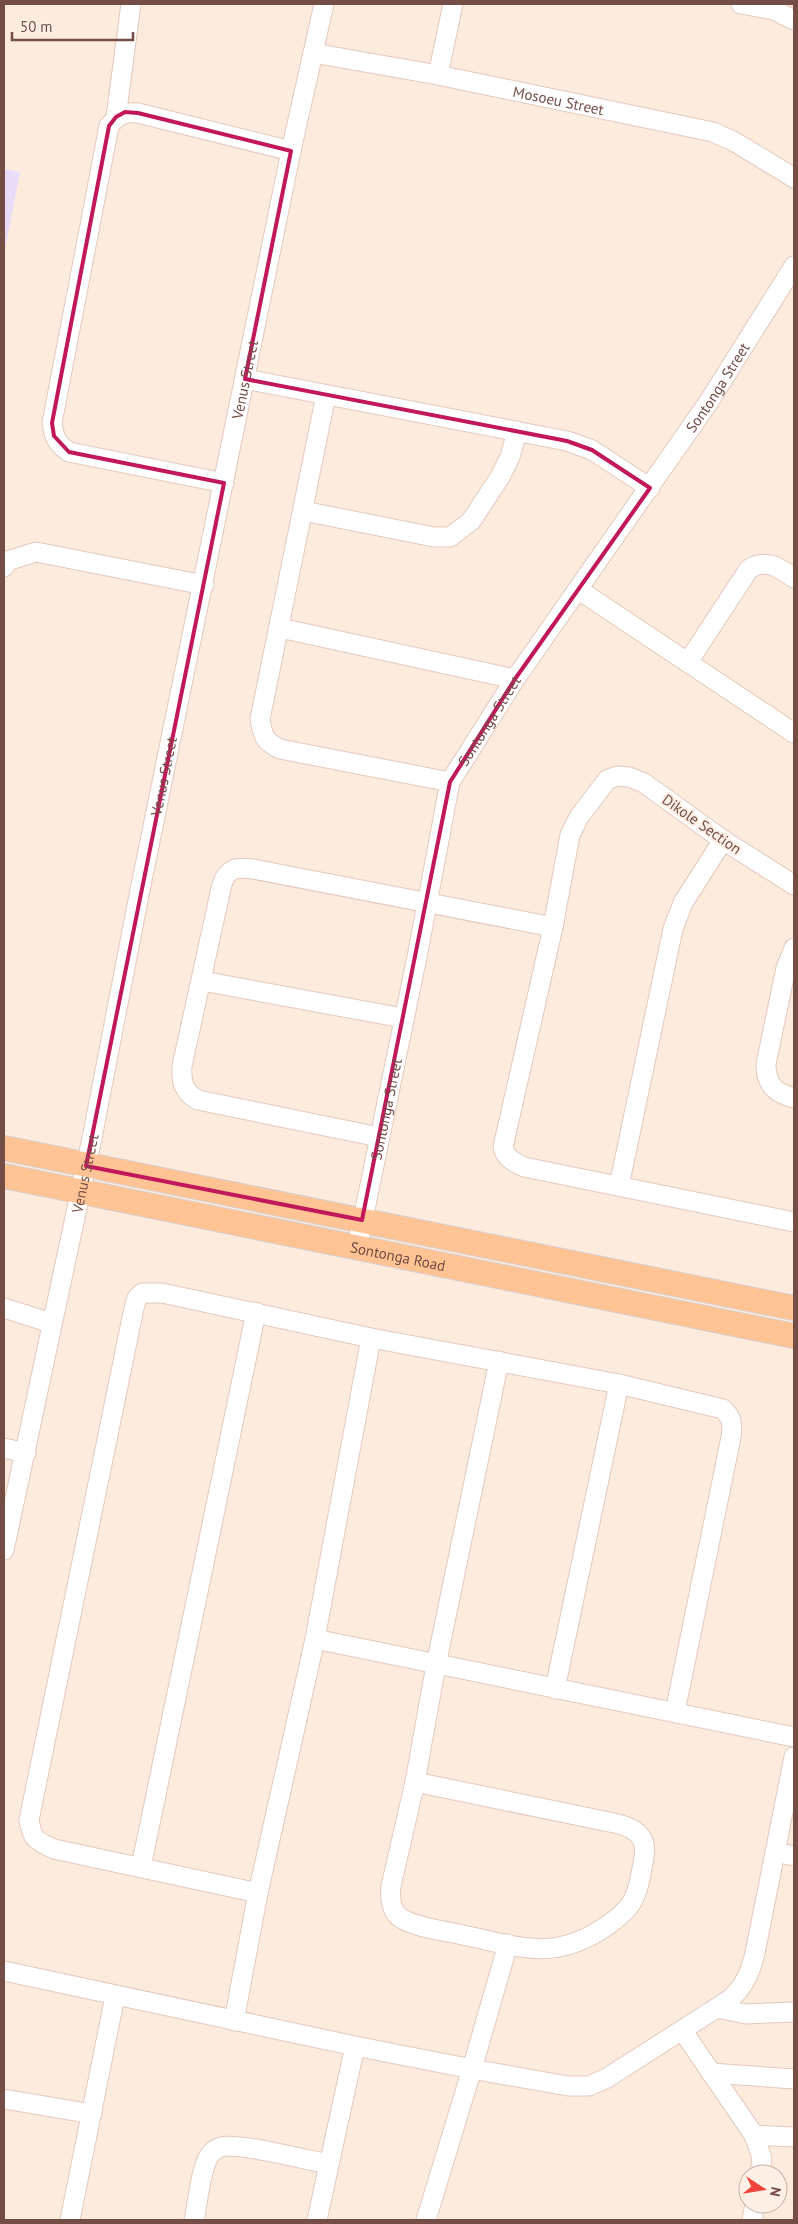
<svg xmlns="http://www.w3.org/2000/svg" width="798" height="2224" font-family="'PT Sans',sans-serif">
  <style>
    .education { fill: #e9dcf9 }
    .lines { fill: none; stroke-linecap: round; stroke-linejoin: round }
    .minor-casing { stroke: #e3c8bd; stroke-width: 21 }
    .major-casing { stroke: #d8cdcb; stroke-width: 26 }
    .minor { stroke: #fff; stroke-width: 19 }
    .major { stroke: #ffc394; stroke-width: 24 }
    .marked { fill: none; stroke: #c2185b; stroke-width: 4; stroke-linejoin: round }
    .labels { text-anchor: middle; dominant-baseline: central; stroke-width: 4.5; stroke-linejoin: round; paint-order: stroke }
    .street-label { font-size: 15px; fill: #744d45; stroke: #fff0e6 }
  </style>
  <rect width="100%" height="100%" fill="#fdecde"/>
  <polygon class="education" points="4,169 20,172 4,255"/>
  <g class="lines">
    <g class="minor-casing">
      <g id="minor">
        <polyline points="741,4 774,10 794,20"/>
        <path id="s1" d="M 313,53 L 438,75 L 713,132 L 735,142 L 794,178"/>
        <polyline points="438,75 453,4"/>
        <polyline points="116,117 131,4"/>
        <polyline points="245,379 567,441 592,450 650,488"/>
        <path d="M 326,395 L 260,719 C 263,737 264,741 280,749 L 450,782"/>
        <path d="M 224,483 L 69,452 C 57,444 54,437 52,423 L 109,126 C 118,115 123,112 138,113 L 291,151"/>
        <polyline points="303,511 434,537 450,537 471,521 500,477 510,457 517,431"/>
        <polyline points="4,567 7,561 36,552 204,585"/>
        <polyline points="579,590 794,733"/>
        <polyline points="280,628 515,679"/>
        <path d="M 688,662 L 749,569 C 766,558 780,568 794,578"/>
        <path d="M 794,885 L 723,840 L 644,783 L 629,777 L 617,776 L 607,780 L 579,817 L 570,835 L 553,927 L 503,1147 C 506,1159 514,1162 524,1167 L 794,1222"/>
        <path d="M 794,948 L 786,968 L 766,1064 C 766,1085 775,1093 794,1098"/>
        <polyline points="202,981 403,1018"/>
        <path d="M 379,1137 L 198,1100 C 183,1092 181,1081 182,1066 L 222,884 C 228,868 236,867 253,869 L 553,927"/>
        <polyline points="619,1186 673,929 683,903 723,840"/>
        <path id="s2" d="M 357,1248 L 417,957 L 450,782 L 515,679 L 708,403 L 794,266"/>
        <polyline points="4,1308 51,1323"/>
        <polyline points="4,1448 26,1453"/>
        <path id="s3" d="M 4,1550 L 92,1138 L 140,890 L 291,151 L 324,4"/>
        <polyline points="315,1639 794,1737"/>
        <polyline points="555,1689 619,1384"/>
        <path d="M 415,1782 L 614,1823 C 633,1827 648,1835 644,1857 C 637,1897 636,1907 602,1929 C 551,1962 517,1946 463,1935 C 446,1931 409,1927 397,1915 C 390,1907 390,1896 391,1886 Z"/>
        <polyline points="415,1782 436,1665 499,1361"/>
        <polyline points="775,1852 794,1856"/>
        <polyline points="141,1867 256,1312"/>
        <path d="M 258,1893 L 54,1849 C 36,1841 32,1839 29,1820 L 134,1308 L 137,1298 L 142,1293 L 162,1293 L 371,1338 L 619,1384 L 723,1409 C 732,1417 733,1425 731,1437 L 675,1712"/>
        <path d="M 4,1971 L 355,2046 L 472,2069 L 568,2086 L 589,2086 L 607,2078 L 729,2000 C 745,1986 750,1973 755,1953 L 794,1757"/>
        <polyline points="717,2008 746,2014 794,2012"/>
        <polyline points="234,2021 258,1893 315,1639 371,1338"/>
        <polyline points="682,2030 754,2135 762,2158 760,2174"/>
        <polyline points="711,2073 794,2079"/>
        <polyline points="4,2099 92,2114"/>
        <polyline points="754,2135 794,2137"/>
        <polyline points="70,2220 115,1996"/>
        <path d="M 194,2220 C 198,2202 200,2172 209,2156 C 212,2152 217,2148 221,2147 C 237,2142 308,2160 328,2164"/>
        <polyline points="317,2220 355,2046"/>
        <polyline points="426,2220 472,2069 508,1944"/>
        <polyline points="752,2220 755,2204"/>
      </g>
    </g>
    <g class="major-casing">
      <g id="major">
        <polyline points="4,1148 794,1308"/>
        <path id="s4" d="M 4,1176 L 794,1336"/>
      </g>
    </g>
    <use href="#minor" class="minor"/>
    <use href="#major" class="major"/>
  </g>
  <path class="marked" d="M 125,112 L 138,113 L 291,151 L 245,379 L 567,441 L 592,450 L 650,488 L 515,679 L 450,782 L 362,1220 L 86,1166 L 224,483 L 69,452 L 54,436 L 52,423 L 109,126 L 116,117 Z"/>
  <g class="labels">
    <g class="street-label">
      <text stroke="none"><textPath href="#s1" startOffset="250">Mosoeu Street</textPath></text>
      <text stroke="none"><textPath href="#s3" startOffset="1195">Venus Street</textPath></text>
      <text stroke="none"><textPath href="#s2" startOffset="952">Sontonga Street</textPath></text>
      <text stroke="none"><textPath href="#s2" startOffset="548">Sontonga Street</textPath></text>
      <text stroke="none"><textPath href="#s3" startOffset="790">Venus Street</textPath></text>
      <text transform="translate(702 824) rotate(35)">Dikole Section</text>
      <text stroke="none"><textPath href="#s2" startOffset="142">Sontonga Street</textPath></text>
      <text stroke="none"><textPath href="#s3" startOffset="385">Venus Street</textPath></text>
      <text stroke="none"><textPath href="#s4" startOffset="402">Sontonga Road</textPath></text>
    </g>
  </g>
  <rect width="798" height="2224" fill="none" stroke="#744d45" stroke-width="10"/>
  <g transform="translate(763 2189) rotate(102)"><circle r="24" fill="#fff0e6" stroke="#c7afa6"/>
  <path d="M0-4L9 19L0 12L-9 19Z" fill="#ef433c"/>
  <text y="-8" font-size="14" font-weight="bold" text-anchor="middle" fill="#744d45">N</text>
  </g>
  <path d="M12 32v8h121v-8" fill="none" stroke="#744d45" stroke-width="2.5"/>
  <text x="20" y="32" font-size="15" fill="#744d45" stroke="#fff0e6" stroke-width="4" paint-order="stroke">50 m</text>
</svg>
